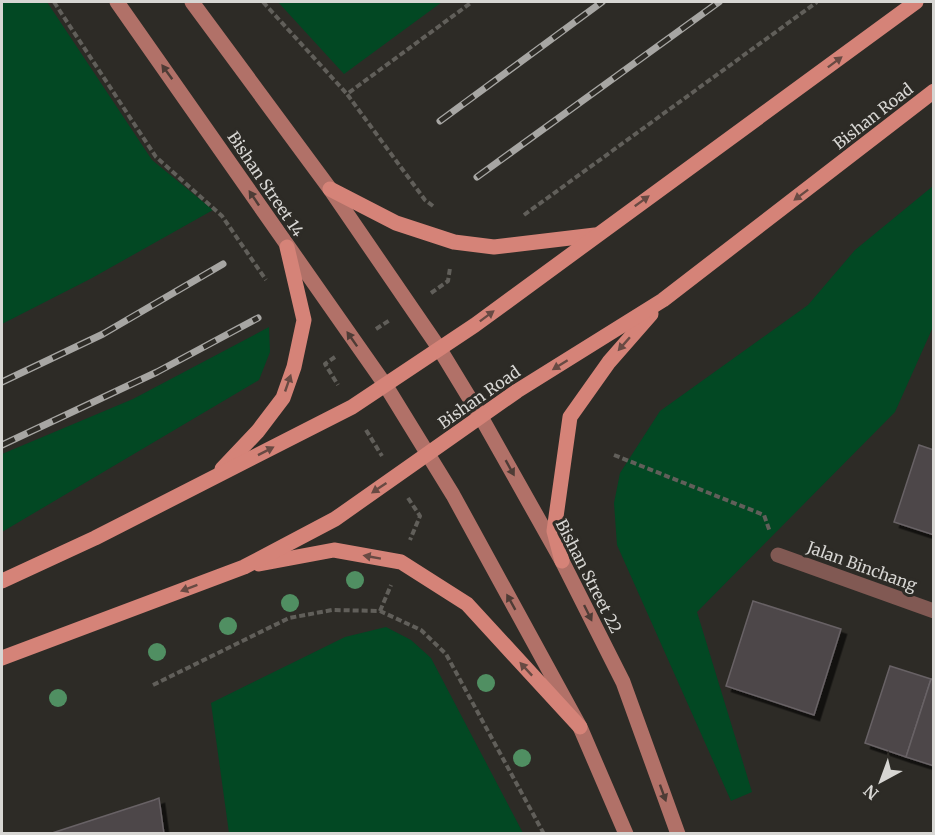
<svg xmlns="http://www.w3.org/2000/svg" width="935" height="835" font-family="Merriweather,serif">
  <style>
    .green { fill: #024823 }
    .building { fill: #4d474a; stroke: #686265; stroke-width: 1.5; filter: url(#shadow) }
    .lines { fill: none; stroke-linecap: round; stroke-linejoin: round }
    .path { stroke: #615f5a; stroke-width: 4; stroke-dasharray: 6 3; stroke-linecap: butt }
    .street { stroke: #815953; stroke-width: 15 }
    .secondary { stroke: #b17168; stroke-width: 15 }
    .primary { stroke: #d58378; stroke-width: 15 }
    .rail-casing { stroke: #a7a6a3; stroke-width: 7 }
    .rail { stroke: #2d2b26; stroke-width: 4.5; stroke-dasharray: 14; stroke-linecap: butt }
    .tree { fill: #508f62 }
    .oneway { fill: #684a43 }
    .oneway2 { fill: #4e3c36 }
    .labels { text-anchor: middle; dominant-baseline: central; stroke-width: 6; stroke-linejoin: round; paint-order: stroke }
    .street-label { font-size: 16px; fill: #d7d6d3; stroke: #2d2b26 }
  </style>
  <defs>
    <filter id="shadow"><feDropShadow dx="5.5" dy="5.5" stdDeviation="0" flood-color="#0009"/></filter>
  </defs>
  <rect width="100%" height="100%" fill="#2d2b26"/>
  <g class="green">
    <polygon points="2,2 47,2 152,160 213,210 92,278 2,324"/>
    <polygon points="278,2 442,2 344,74"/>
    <polygon points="933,186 933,327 895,412 697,612 752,792 731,801 617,545 614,503 620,473 660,411 808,305 855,250"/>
    <polygon points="269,327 270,352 259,380 2,532 2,454 133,399"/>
    <polygon points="386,627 411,640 431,658 523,833 229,833 211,703 345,637"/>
  </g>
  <g class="building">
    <polygon points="919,445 934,450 934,535 894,522"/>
    <polygon points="753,601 841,629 814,715 726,686"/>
    <polygon points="890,666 931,679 906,757 865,743"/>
    <polygon points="931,679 934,680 934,766 906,757"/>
    <polygon points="159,798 164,834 49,834 154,800"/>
  </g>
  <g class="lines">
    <g class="path">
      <polyline points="54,2 156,157 222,216 266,280"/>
      <polyline points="263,2 347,94"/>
      <polyline points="433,206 425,200 347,94 472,2"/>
      <polyline points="524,215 817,2"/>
      <polyline points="431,293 448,281 450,268"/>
      <polyline points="376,329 390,320"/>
      <polyline points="335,357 325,364 338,385"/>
      <polyline points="366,430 382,456"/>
      <polyline points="614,455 764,515 770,532"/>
      <polyline points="408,498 420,516 410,540"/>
      <polyline points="380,611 391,585"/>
      <polyline points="153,685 289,618 332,610 380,611 421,630 446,654 544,834"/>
    </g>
    <polyline class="street" points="778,555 934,611"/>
    <g class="secondary">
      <polyline points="117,2 386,386 453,495 580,727 626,834"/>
      <polyline points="192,2 330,189 439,348 481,417 562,561 623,682 678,834"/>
    </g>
    <g class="primary">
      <polyline points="330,189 396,223 454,242 494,247 595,235"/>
      <polyline points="222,469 258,431 283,398 294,367 304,320 287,247"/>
      <polyline points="562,561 554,531 570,417 609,362 651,314"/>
      <polyline points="259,564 334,550 401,562 467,604 580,727"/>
      <polyline points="2,581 95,538 352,407 475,325 916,2"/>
      <polyline points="2,658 244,567 335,519 517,391 663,300 934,91"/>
    </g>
    <g class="rail-casing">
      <g id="rail">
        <polyline points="440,121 602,2"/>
        <polyline points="477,177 719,2"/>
        <polyline points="2,382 103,334 223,264"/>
        <polyline points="2,445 157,372 258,318"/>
      </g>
    </g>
    <use href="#rail" class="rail"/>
  </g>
  <g class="tree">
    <circle cx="355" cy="580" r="9"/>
    <circle cx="290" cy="603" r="9"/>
    <circle cx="228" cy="626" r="9"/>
    <circle cx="157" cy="652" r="9"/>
    <circle cx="486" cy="683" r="9"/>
    <circle cx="58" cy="698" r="9"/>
    <circle cx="522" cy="758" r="9"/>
  </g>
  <defs><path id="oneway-solid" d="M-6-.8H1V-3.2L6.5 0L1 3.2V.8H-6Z" transform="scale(1.5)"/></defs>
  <g class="oneway">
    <use href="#oneway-solid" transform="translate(835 62) rotate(-37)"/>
    <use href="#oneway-solid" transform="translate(801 195) rotate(143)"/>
    <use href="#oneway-solid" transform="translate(642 201) rotate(-36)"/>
    <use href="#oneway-solid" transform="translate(487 316) rotate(-37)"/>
    <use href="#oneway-solid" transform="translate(624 344) rotate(131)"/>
    <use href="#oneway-solid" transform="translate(560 365) rotate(148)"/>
    <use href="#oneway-solid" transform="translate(288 383) rotate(-71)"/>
    <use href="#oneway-solid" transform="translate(266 451) rotate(-27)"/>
    <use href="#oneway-solid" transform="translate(379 488) rotate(146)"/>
    <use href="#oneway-solid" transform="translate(372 557) rotate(-170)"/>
    <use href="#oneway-solid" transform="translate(189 588) rotate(159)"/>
    <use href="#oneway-solid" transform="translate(526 669) rotate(-133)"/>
  </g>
  <g class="oneway2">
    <use href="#oneway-solid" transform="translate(167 72) rotate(-126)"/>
    <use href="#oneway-solid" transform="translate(254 198) rotate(-124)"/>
    <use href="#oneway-solid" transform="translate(352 339) rotate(-125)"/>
    <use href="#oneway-solid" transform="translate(510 468) rotate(61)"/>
    <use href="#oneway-solid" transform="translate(511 602) rotate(-119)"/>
    <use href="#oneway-solid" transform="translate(588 613) rotate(64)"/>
    <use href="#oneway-solid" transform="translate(663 793) rotate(70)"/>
  </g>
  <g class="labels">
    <g class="street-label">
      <text transform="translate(873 116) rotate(-38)">Bishan Road</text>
      <text transform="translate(266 184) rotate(56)">Bishan Street 14</text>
      <text transform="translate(479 397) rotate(-35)">Bishan Road</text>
      <text transform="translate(862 566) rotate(20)">Jalan Binchang</text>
      <text transform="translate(589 576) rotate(63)">Bishan Street 22</text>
    </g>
  </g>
  <rect width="935" height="835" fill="none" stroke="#d7d6d3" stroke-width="6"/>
  <g transform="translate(881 781) rotate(221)" stroke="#2d2b26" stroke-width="4.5" paint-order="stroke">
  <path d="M0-4.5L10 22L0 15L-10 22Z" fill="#d7d6d3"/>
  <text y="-9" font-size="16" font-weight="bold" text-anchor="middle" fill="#d7d6d3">N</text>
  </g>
</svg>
